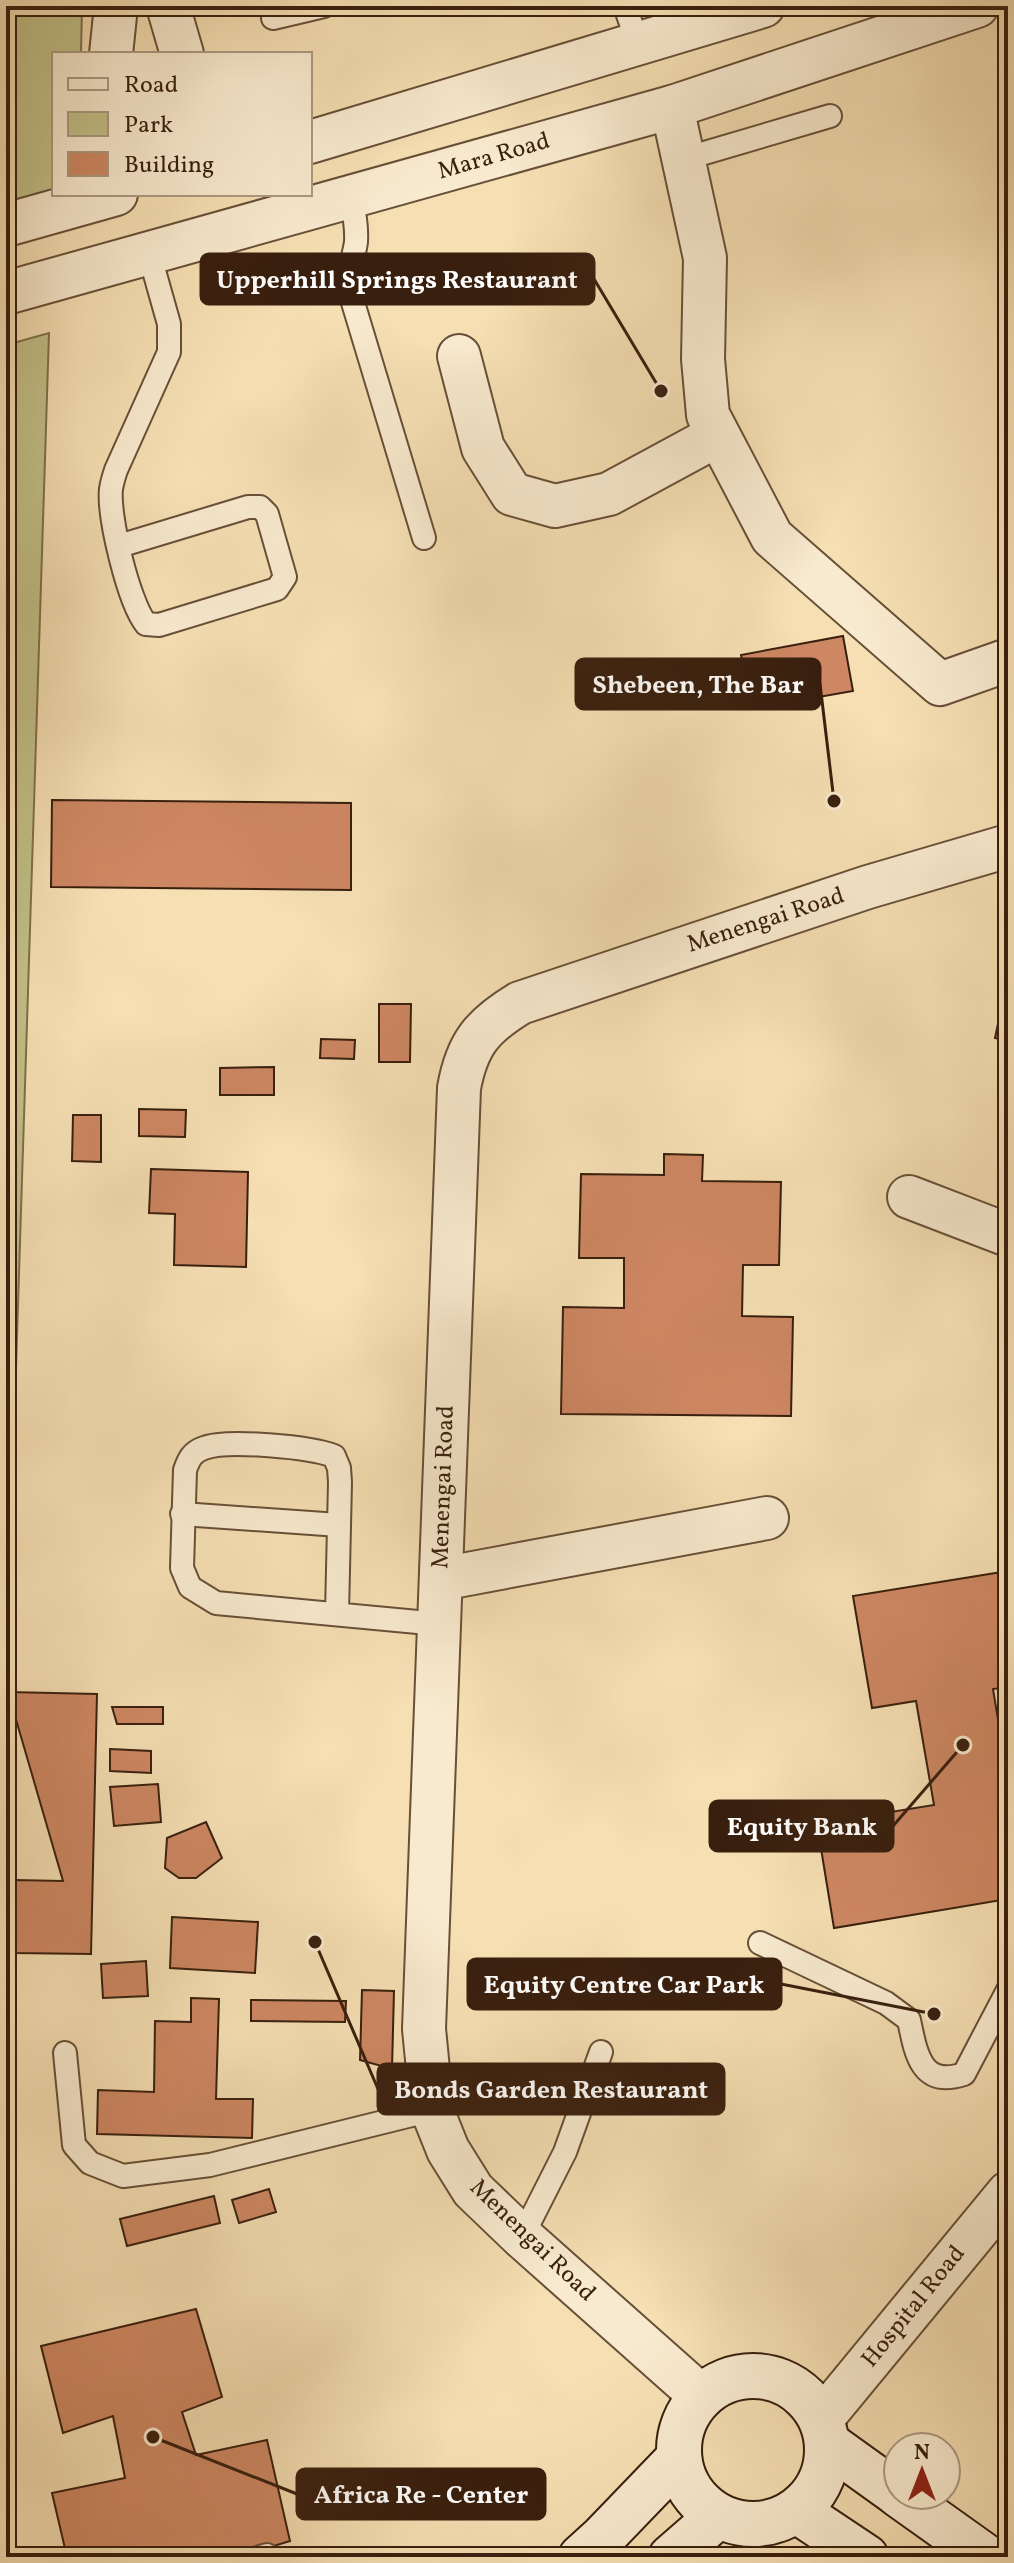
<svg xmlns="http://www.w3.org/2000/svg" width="1014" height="2563" font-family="Vollkorn,serif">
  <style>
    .green { fill: #c2c088; stroke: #7e704b; stroke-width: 2 }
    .building { fill: #cd8762; stroke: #391f0e; stroke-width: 2 }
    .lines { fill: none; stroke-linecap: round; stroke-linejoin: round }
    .lane-casing { stroke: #684f37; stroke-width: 26 }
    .street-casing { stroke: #684f37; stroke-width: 46 }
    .secondary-casing { stroke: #391f0e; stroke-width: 48 }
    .lane { stroke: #f8eace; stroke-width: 22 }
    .street { stroke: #f8eace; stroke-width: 42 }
    .secondary { stroke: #f8eace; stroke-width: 44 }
    .labels { text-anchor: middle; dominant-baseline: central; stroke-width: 6; stroke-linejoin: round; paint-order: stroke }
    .street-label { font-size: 24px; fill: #391f0e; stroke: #f8eace }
    .leader { fill: none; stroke: #391f0e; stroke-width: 3 }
    .callout-dot { fill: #391f0e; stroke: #f8eace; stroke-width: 3 }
    .callout { fill: #391f0e; stroke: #391f0e; stroke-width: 3 }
    .callout-label { font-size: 26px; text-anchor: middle; font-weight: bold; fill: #fff }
  </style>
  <rect width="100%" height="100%" fill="#f5dfb3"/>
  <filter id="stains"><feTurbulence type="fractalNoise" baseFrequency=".0025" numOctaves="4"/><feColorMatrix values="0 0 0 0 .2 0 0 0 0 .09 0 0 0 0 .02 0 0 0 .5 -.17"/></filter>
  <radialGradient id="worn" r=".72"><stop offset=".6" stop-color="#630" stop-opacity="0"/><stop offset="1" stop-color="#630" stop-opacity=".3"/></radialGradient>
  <g class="green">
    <polygon points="6,6 82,6 81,54 54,54 54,189 6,202"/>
    <polygon points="49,333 6,1682 6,345"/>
  </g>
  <g class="building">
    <polygon points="843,636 853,691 751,709 741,655"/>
    <polygon points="52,800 351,803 351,890 51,887"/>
    <polygon points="1008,976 1008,1041 995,1038"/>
    <polygon points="379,1004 411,1004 410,1062 379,1062"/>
    <polygon points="321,1039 355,1040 354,1059 320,1058"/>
    <polygon points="274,1067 274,1095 220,1095 220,1068"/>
    <polygon points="139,1109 186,1110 185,1137 139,1136"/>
    <polygon points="73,1115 101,1115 101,1162 72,1161"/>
    <polygon points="664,1154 703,1155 702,1181 781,1182 779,1265 743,1265 742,1316 793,1317 791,1416 561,1414 563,1307 624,1308 624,1258 579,1258 581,1174 664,1175"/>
    <polygon points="151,1169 248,1172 246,1267 174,1265 175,1214 149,1213"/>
    <polygon points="1008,1571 1008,1687 993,1689 1008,1781 1008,1899 834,1928 817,1824 934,1805 916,1701 872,1708 853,1596"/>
    <polygon points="8,1692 97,1694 91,1954 15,1953 16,1880 63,1881"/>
    <polygon points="112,1707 163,1707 163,1724 117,1724"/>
    <polygon points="110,1749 151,1751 151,1773 110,1771"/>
    <polygon points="158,1784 161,1822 114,1826 110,1787"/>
    <polygon points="206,1822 222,1858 196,1878 179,1878 165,1868 167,1838"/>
    <polygon points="172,1917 258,1922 255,1973 170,1968"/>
    <polygon points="146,1961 148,1996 103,1998 101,1964"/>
    <polygon points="362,1990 394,1991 392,2069 360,2060"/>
    <polygon points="191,1998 219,1999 216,2099 253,2099 252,2138 97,2134 98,2090 154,2092 155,2021 191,2022"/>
    <polygon points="251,2000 346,2001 345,2022 251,2021"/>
    <polygon points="269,2189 276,2212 239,2223 232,2200"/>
    <polygon points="214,2196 220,2223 127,2246 120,2219"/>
    <polygon points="196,2309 222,2397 182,2412 196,2455 267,2440 290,2541 238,2557 67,2557 52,2493 125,2478 113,2416 63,2433 41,2346"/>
  </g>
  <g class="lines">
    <g class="lane-casing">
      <g id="lane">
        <polyline points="625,6 638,44"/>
        <polyline points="273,18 324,6"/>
        <polyline points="684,159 830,116"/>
        <path d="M 351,197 C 354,212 357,226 356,242 C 354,257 348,270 348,286 L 424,538"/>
        <path d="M 119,546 L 248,507 L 260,507 L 267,514 L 285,577 L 277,589 L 159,625 L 146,624 C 129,603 108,517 111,489 C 112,483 114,476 116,470 L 169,352 L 169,324 L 149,253"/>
        <polyline points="182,1514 339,1525"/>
        <path d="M 337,1614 L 340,1482 L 339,1468 L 334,1456 C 311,1447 227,1439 204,1448 C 192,1452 189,1459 185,1470 L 182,1568 L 190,1587 L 216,1603 L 439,1624"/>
        <path d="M 760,1943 L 886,2003 L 909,2020 C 916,2054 921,2088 964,2074 L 1008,1990"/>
        <polyline points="65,2053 74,2145 90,2163 123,2176 210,2165 432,2110"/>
        <polyline points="522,2237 565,2152 601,2052"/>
        <polyline points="260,2557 267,2555"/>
      </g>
    </g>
    <g class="street-casing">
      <g id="street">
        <polyline points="168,6 182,54"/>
        <polyline points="111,54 116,6"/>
        <polyline points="672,107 705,258 703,359 708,415 772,537 940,684 1008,660"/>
        <polyline points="310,142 763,6"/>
        <polyline points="6,225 116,194"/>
        <polyline points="6,293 672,107 977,6"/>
        <polyline points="459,356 483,448 512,494 555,506 609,494 718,435"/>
        <polyline points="909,1197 1008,1235"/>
        <polyline points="441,1579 767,1518"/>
        <path d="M 701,2396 L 522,2237 L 473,2190 L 448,2150 L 432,2110 L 424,2029 L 459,1088 C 467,1044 482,1026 520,1003 L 868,887 L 1008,846"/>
        <polyline points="821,2420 1008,2193"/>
      </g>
    </g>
    <g class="secondary-casing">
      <g id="secondary">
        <circle cx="753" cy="2450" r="74"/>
        <polyline points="827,2443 898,2494"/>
        <polyline points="899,2495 986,2557"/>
        <polyline points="797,2511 866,2557"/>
        <polyline points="581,2557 603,2537 679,2458"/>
        <polyline points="671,2557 718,2516"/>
      </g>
    </g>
    <use href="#lane" class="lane"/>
    <use href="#street" class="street"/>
    <use href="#secondary" class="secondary"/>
  </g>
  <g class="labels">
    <g class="street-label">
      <text transform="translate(494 157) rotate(-16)">Mara Road</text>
      <text transform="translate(766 921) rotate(-18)">Menengai Road</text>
      <text transform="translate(444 1487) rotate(-88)">Menengai Road</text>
      <text transform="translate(532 2241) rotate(44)">Menengai Road</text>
      <text transform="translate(914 2307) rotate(-51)">Hospital Road</text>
    </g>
  </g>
  <path class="leader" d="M661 391L594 279M834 801L820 684M963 1745L893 1826M934 2014L781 1984M315 1942L378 2089M153 2437L297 2494"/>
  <g class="callout-dot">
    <circle cx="661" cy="391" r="8"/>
    <circle cx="834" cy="801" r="8"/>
    <circle cx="963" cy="1745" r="8"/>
    <circle cx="934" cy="2014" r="8"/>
    <circle cx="315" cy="1942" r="8"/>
    <circle cx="153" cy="2437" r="8"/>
  </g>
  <g class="callout">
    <rect x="201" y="254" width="393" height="50" rx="8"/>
    <rect x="576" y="659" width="244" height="50" rx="8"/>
    <rect x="710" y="1801" width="183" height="50" rx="8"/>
    <rect x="468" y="1959" width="313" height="50" rx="8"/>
    <rect x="378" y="2064" width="346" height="50" rx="8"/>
    <rect x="297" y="2469" width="248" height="50" rx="8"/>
  </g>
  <g class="callout-label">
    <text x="397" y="288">Upperhill Springs Restaurant</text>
    <text x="698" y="693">Shebeen, The Bar</text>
    <text x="802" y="1835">Equity Bank</text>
    <text x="624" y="1993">Equity Centre Car Park</text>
    <text x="551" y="2098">Bonds Garden Restaurant</text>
    <text x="421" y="2503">Africa Re - Center</text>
  </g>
  <rect width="1014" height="2563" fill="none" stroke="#f5dfb3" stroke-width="32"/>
  <rect x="8" y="8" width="998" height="2547" fill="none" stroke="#391f0e" stroke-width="4"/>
  <rect x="16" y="16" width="982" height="2531" fill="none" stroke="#391f0e" stroke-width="2"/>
  <rect x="52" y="52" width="260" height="144" fill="#f8eace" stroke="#ac9981" stroke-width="2"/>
  <rect x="68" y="78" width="40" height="12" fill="#f8eace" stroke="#ac9981" stroke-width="2"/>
  <text x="124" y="92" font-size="24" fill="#391f0e">Road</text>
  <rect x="68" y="112" width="40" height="24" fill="#c2c088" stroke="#ac9981" stroke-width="2"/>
  <text x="124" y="132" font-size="24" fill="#391f0e">Park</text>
  <rect x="68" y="152" width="40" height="24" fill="#cd8762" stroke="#ac9981" stroke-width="2"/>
  <text x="124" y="172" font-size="24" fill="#391f0e">Building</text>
  <g transform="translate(922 2471)"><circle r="38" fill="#f8eace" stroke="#ac9981" stroke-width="2"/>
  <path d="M0-6L14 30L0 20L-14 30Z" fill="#8f2418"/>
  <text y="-12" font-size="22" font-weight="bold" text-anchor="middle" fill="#391f0e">N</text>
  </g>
  <rect width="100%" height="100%" filter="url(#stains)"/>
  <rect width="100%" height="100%" fill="url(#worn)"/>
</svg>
